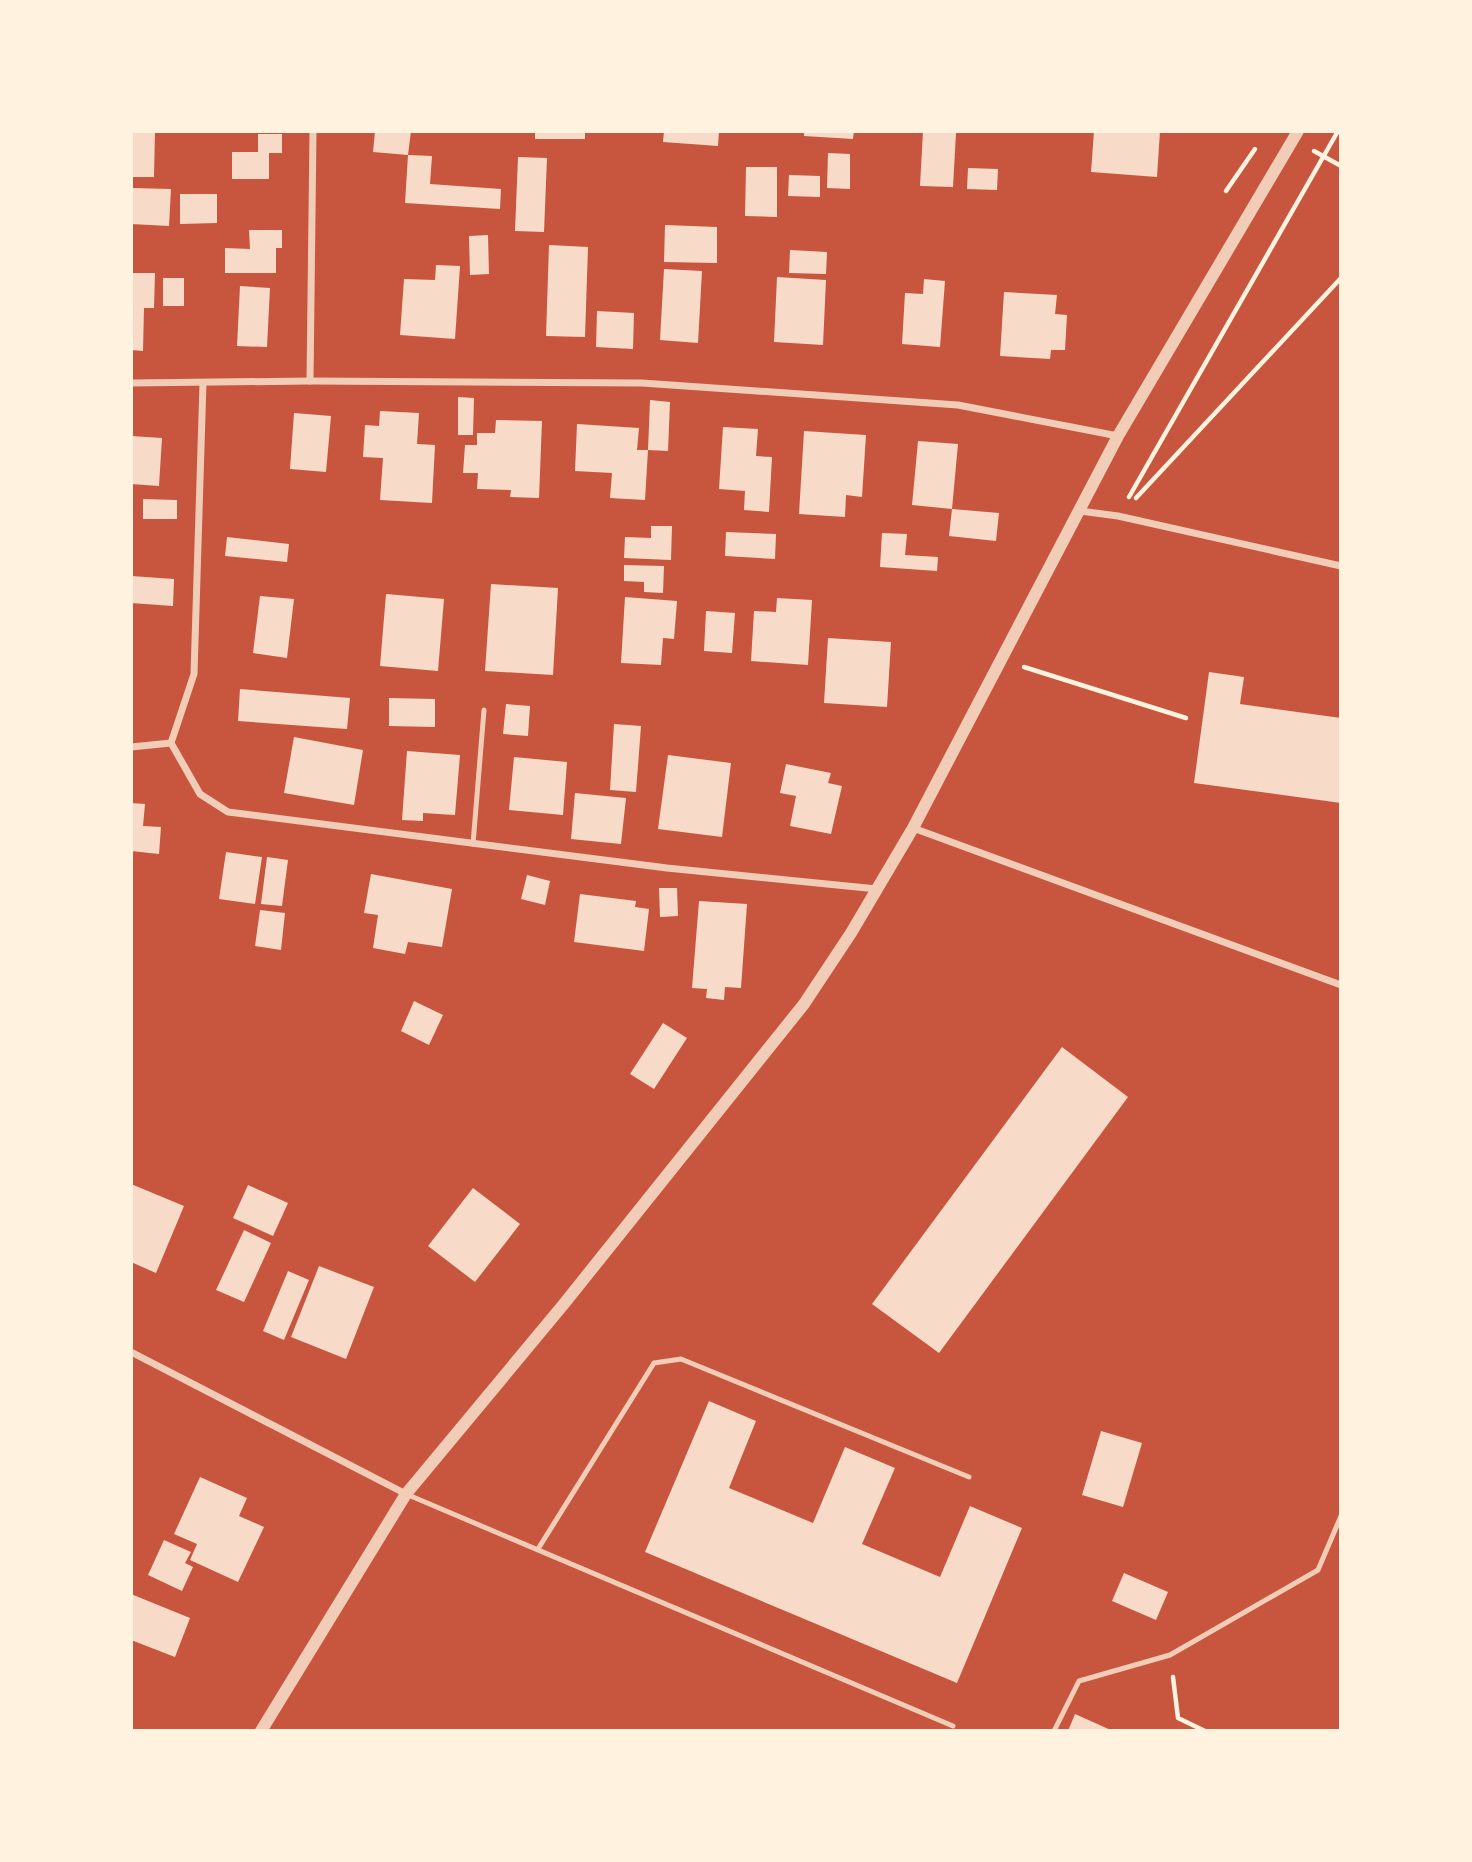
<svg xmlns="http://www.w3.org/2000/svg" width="1472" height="1862" font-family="'PT Sans Narrow',sans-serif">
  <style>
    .building { fill: #f7dbc8 }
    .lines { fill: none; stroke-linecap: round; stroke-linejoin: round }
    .path { stroke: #fff3e0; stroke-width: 4.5 }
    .service { stroke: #f1ccb7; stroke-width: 5 }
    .minor { stroke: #f1ccb7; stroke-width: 7 }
    .tertiary { stroke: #f1ccb7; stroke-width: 12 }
  </style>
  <rect width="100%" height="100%" fill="#c8553d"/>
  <g class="building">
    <polygon points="131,131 155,131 154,177 131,177"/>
    <polygon points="375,131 411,131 408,155 373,152"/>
    <rect x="535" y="131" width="50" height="8"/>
    <polygon points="664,131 719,131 718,146 663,142"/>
    <polygon points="804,131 854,131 853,139 804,136"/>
    <polygon points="923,131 956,133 953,187 920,186"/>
    <polygon points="1094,131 1160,131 1157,177 1091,172"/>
    <polygon points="258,134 282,134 282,153 269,153 269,179 232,179 232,152 258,152"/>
    <polygon points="828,153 850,154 850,189 827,188"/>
    <polygon points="408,155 432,156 430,184 501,189 500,209 405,203"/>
    <polygon points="518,157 547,158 544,232 515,231"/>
    <polygon points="746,167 777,167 777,217 745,216"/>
    <polygon points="968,168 998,169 997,190 967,189"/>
    <polygon points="789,175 820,176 820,197 788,196"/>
    <polygon points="132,188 171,189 169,226 131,224"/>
    <polygon points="180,194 217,194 217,223 180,224"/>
    <polygon points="665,225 717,227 717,263 664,262"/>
    <polygon points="249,230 282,230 282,248 276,248 276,273 225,273 225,248 250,249"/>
    <polygon points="488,235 489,274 470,275 469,236"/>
    <polygon points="549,245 588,247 585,337 546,336"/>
    <polygon points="790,250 827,252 826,274 789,273"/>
    <polygon points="436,265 460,266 455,339 400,335 404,279 435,280"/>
    <polygon points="664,269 702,271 698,343 660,340"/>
    <polygon points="131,273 155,273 154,308 144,308 143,351 131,350"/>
    <polygon points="777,277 826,280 823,345 774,342"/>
    <rect x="163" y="278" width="21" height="28"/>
    <polygon points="924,279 945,281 940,347 902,344 905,293 923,294"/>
    <polygon points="240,286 270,288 267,347 237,346"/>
    <polygon points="1004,292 1057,295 1055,314 1067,315 1065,350 1051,350 1050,359 1000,356"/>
    <polygon points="597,311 634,313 633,349 596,347"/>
    <polygon points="458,397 474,398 473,435 458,435"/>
    <polygon points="650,400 670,402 668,451 648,450 645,500 610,498 612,473 575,471 577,424 639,428 637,450 648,450"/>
    <polygon points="380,411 419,413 417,444 435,445 432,503 380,500 383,458 363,457 365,425 379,426"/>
    <polygon points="294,413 331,416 326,472 290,469"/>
    <polygon points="496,420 542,421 539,498 510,497 511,490 477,489 478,473 463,473 465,445 477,445 477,433 495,433"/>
    <polygon points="723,427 758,429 756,456 772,457 769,512 744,510 745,491 719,489"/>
    <polygon points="804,431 866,435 862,497 846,495 845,517 799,514"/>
    <polygon points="131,436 162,438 159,486 131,484"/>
    <polygon points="918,441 958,444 952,509 912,505"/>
    <polygon points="143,499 177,500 177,519 143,519"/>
    <polygon points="952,509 999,513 996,541 949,536"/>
    <polygon points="651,526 672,526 671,560 624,558 625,537 651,538"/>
    <polygon points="726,532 776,534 775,559 725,556"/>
    <polygon points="882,533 907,534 905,555 938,557 937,571 880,567"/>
    <polygon points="227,537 289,544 287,562 225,556"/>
    <polygon points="624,565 664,566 663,593 644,592 644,582 624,581"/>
    <polygon points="131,576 174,579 173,606 131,603"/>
    <polygon points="491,584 558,588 553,675 485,671"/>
    <polygon points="386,594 444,599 438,671 380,666"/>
    <polygon points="260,596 294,599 287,658 253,653"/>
    <polygon points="625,597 677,601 674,639 663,638 661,665 621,663"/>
    <polygon points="777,598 812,600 808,665 751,661 754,611 776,612"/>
    <polygon points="706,611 735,613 732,653 704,651"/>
    <polygon points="828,638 891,642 887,707 824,703"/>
    <polygon points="1209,672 1244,677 1240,704 1341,718 1341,803 1194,783"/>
    <polygon points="240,689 350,698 347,729 238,721"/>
    <polygon points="389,698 435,699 435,727 389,726"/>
    <polygon points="506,704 530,706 528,736 503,734"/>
    <polygon points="614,724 641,726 636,792 610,790"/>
    <polygon points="294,737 363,750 354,805 284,793"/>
    <polygon points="407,751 460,755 455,815 423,813 423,821 402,820"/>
    <polygon points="668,755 731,763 722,837 658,829"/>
    <polygon points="514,757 567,762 563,815 509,810"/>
    <polygon points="786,764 831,773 828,783 842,786 831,834 790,826 796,796 780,793"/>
    <polygon points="575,793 626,798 621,844 571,839"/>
    <polygon points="131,803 145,804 143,826 161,827 159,854 131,851"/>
    <polygon points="226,852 262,857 255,904 219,899"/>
    <polygon points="267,857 288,860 282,906 261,904"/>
    <polygon points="371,874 452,889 442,947 408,942 405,954 373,948 378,915 364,913"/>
    <polygon points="527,875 550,881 545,905 521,899"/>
    <polygon points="659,888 677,888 678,916 660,917"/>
    <polygon points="580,894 636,901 635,907 649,909 644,951 574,942"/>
    <polygon points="699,901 747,904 741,988 725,987 724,1000 706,998 707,989 692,988"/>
    <polygon points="260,910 285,913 281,950 255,946"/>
    <polygon points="414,1001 443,1015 429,1045 401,1031"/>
    <polygon points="663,1023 687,1038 654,1089 630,1074"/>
    <polygon points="1062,1047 1128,1097 939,1353 872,1304"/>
    <polygon points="131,1184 184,1206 156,1273 131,1262"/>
    <polygon points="248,1185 288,1203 273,1236 233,1218"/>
    <polygon points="473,1188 520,1224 475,1282 428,1246"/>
    <polygon points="244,1230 271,1243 244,1302 216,1290"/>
    <polygon points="319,1266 374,1287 346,1359 291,1337"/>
    <polygon points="288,1271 309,1280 284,1340 263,1331"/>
    <polygon points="709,1401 756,1421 729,1488 813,1523 845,1447 895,1468 862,1544 940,1577 970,1506 1022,1528 957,1683 645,1552"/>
    <polygon points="1101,1431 1142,1443 1123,1507 1082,1495"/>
    <polygon points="200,1477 247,1498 239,1516 264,1527 238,1582 190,1560 197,1544 174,1534"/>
    <polygon points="164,1540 191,1552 185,1563 193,1567 182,1591 148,1575"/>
    <polygon points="1124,1573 1168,1592 1156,1620 1112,1601"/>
    <polygon points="131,1594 190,1618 175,1657 131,1640"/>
    <polygon points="1075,1714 1113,1731 1068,1731"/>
  </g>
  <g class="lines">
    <g class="path">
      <polyline points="1314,151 1341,166"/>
      <polyline points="1226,191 1255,149"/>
      <polyline points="1129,497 1338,131"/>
      <polyline points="1136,498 1341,278"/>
      <polyline points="1024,667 1186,718"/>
      <polyline points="1173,1677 1178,1718 1205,1731"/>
    </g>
    <g class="service">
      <polyline points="473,844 484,710"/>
      <polyline points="406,1494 953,1726"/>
      <polyline points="538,1549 654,1363 681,1359 969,1477"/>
      <polyline points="1054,1731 1079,1681 1170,1655 1318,1570 1341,1516"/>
    </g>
    <g class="minor">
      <polyline points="310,381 313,131"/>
      <polyline points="131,383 310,381 642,383 958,405 1118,436"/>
      <polyline points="1080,511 1118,516 1341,566"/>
      <polyline points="171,743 194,674 203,383"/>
      <polyline points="131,747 171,743 200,794 228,812 667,868 877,889"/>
      <polyline points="913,828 1341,985"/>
      <polyline points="131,1352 406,1494"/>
    </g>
    <polyline class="tertiary" points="261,1731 406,1494 563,1305 804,1004 851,933 913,828 1118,436 1298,131"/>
  </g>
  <rect width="1472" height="1862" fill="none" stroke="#fff3e0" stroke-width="266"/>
</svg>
